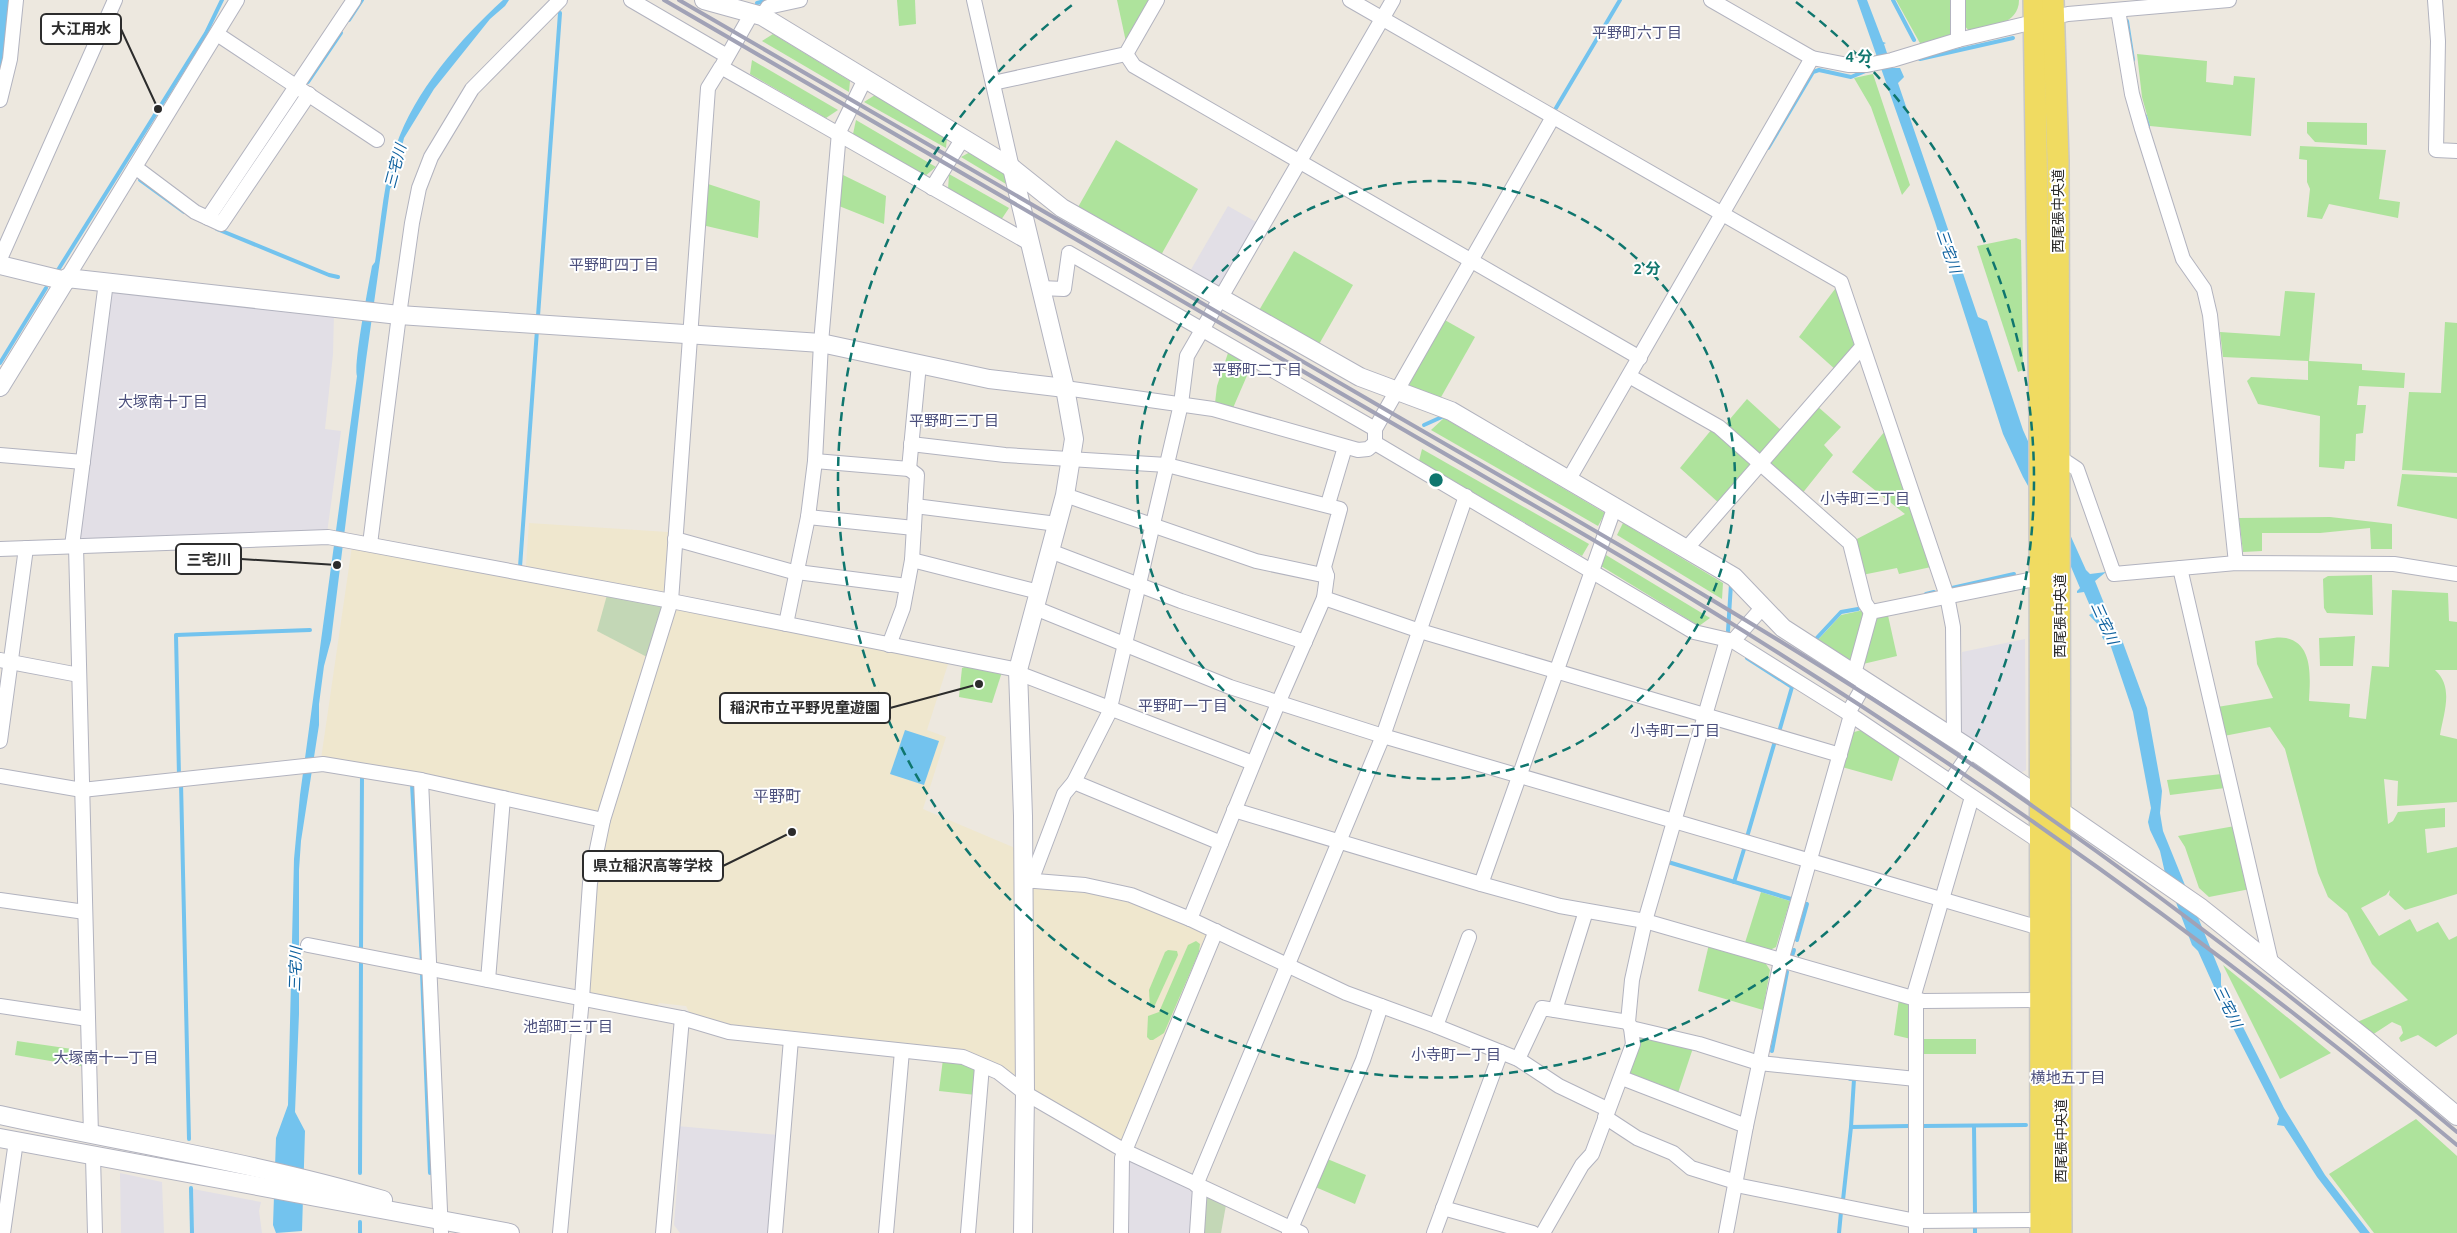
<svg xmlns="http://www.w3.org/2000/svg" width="2457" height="1233" font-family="Ubuntu,'Noto Sans JP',sans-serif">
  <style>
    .industrial { fill: #e2dfe6 }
    .education { fill: #efe7ce }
    .green { fill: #aee39c }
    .cemetery { fill: #c3d7b6 }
    .water { fill: #73c3ee }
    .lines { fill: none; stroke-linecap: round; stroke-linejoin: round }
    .stream { stroke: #73c3ee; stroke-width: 4 }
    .minor-casing { stroke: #b2b3bf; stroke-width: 16 }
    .tertiary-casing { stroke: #b2b3bf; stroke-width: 20 }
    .primary-casing { stroke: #c8c8c8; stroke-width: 24 }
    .minor { stroke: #fff; stroke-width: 14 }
    .tertiary { stroke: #fff; stroke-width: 18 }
    .primary { stroke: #f0db61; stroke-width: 21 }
    .rail { stroke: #a1a2b6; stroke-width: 4 }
    .ring { fill: none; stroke: #0f766e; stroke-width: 2.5; stroke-dasharray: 9 6 }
    .labels { text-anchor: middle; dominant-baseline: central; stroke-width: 4; stroke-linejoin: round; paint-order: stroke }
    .street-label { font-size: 14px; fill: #2c2c2c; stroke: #fff }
    .neighbourhood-label { font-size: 15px; fill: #4c507d; stroke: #fff }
    .water-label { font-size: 15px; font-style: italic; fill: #0e609e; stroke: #fff }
    .quarter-label { font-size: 16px; fill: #4c507d; stroke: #fff }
    .centre { fill: #0f766e; stroke: #fff; stroke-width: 2.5 }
    .ring-label { font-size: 15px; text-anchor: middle; font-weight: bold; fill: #0f766e; stroke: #fff; stroke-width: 4; stroke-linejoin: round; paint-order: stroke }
    .leader { fill: none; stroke: #2c2c2c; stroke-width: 2 }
    .callout-dot { fill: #2c2c2c; stroke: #fff; stroke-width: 2 }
    .callout { fill: #fff; stroke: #2c2c2c; stroke-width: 2 }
    .callout-label { font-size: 15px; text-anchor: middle; font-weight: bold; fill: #2c2c2c }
  </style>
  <rect width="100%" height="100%" fill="#ede8df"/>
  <g class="industrial">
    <polygon points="1228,206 1258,223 1222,285 1214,287 1189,273"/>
    <polygon points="112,290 334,313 333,354 325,429 341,431 327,533 80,540"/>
    <polygon points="2025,639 2026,770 2020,773 1966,739 1961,729 1962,652"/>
    <polygon points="677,1126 779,1135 770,1233 680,1233 674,1225 679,1161 676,1145"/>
    <polygon points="1126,1160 1130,1160 1193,1190 1193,1233 1125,1233"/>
    <polygon points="120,1173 162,1182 164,1233 121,1233"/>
    <polygon points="193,1189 261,1202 259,1211 262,1233 194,1233"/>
  </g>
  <polygon class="education" points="529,523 668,532 664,590 659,595 657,604 669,614 677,608 949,661 927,730 946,737 923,809 1015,848 1014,882 1107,891 1206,932 1209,937 1125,1142 1119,1142 1009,1075 1002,1068 733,1028 691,1016 686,1006 659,1003 655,1009 590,995 588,991 595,885 608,817 321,759 352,546 525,579"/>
  <g class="green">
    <polygon points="897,0 915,0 916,24 899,26"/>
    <polygon points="1117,0 1150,0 1126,42"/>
    <polygon points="1896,0 1955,0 1955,30 1950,38 1921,45"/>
    <path d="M 1963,0 L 2019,0 C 2019,25 1989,27 1970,32 L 1963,24 Z"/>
    <polygon points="773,34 850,81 849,92 762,41"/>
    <polygon points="2137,54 2207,61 2206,82 2233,85 2234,76 2255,78 2251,136 2150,126 2142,97"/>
    <polygon points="752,60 838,110 826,118 750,74"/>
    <polygon points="1873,74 1910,185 1902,195 1871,107 1854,78"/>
    <polygon points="875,95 947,137 946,148 864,102"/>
    <polygon points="856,120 936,167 925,176 853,134"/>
    <polygon points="2307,122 2367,123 2367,145 2315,142 2307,133"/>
    <polygon points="1116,140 1198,189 1160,257 1077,209"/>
    <polygon points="2300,146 2386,150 2379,199 2400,202 2398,218 2329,204 2322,219 2307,217 2310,189 2307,182 2307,160 2299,159"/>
    <polygon points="972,151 1003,169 1006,184 961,157"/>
    <polygon points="841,174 886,196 884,224 839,206"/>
    <polygon points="949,174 1009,208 1001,220 948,190"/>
    <polygon points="705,183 760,201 758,238 702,225"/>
    <polygon points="2016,238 2021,240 2023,370 2018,372 1977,246"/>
    <polygon points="1294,251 1353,285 1318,346 1258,312"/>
    <polygon points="1838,285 1855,342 1852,352 1836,370 1799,337"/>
    <polygon points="2285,291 2315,293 2309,361 2362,364 2362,370 2405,373 2404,388 2359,386 2357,405 2366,405 2363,433 2356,434 2355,461 2345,461 2344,469 2319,467 2320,416 2258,404 2247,381 2251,377 2308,380 2308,361 2223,357 2220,332 2280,336"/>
    <polygon points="1443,319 1475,337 1440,399 1410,387 1408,379"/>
    <polygon points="2445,322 2457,323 2457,473 2402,470 2409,392 2441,393"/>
    <polygon points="1229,350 1252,364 1233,408 1215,403 1217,386"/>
    <polygon points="1747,399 1782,431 1762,454 1755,454 1724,426"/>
    <polygon points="1817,406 1841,427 1824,445 1833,455 1801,495 1769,466 1769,461"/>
    <polygon points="1444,418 1605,513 1598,526 1431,430"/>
    <polygon points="1712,429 1750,461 1750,469 1720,504 1680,468"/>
    <polygon points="1885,431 1931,567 1899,574 1897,568 1862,575 1853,541 1905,514 1852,472"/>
    <polygon points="1422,449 1589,544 1582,556 1419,461"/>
    <polygon points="2402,474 2457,477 2457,519 2397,506"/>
    <polygon points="2330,517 2392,524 2392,549 2371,549 2370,528 2320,533 2262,533 2262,551 2243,552 2239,518"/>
    <polygon points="1623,523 1723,583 1722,599 1617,535"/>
    <polygon points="1606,555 1710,618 1699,626 1601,566"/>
    <polygon points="2372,575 2373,615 2327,613 2324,608 2323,579 2328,576"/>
    <path d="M 2392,590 L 2448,593 L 2449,621 L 2457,622 L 2457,670 L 2435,670 C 2454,687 2444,712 2440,735 L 2457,739 L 2457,802 L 2397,806 L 2398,781 L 2384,779 L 2388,824 L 2393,821 L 2398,812 L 2445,808 L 2445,827 L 2425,829 L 2427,853 L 2457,847 L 2457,894 L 2405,910 L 2389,895 L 2390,890 L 2386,895 L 2361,908 L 2379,936 L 2410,919 L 2417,932 L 2438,922 L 2449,940 L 2457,936 L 2457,1034 L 2436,1047 L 2418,1035 L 2401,1042 L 2399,1038 L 2403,1033 L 2401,1026 L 2392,1022 L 2372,1035 L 2355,1023 L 2408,1000 L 2372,964 L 2347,913 L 2328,897 L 2318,873 L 2285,749 L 2270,727 L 2224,736 L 2217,707 L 2273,698 L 2257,664 L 2255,641 C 2263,640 2277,636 2286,638 C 2314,644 2310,679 2309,701 L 2350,704 L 2349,717 L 2366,719 L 2372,666 L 2389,667 Z"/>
    <polygon points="1864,610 1865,615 1850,664 1815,643 1841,615"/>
    <path d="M 1887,611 L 1897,656 L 1863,664 C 1866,648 1866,616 1887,611 Z"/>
    <polygon points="2355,636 2353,666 2320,666 2319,638"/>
    <polygon points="967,666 1002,672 992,703 959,697 962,668"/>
    <polygon points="1861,730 1900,756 1892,781 1842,767 1851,733"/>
    <polygon points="2222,774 2225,788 2170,795 2167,780"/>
    <polygon points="2235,826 2250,889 2209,897 2199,888 2185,847 2178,836"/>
    <polygon points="1761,892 1790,901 1776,947 1766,952 1744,946"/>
    <polygon points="1196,941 1200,944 1199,952 1164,1033 1153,1040 1150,1040 1147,1037 1148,1016 1159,1012 1188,945"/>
    <polygon points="1709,944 1764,961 1770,970 1763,1010 1698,991"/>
    <polygon points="1168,950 1177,951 1178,955 1155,1005 1150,1008 1149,990 1165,952"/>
    <polygon points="2223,965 2331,1053 2280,1079"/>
    <polygon points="1899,999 1907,1002 1911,1006 1911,1039 1894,1035"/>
    <polygon points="1636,1034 1693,1048 1677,1096 1628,1077"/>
    <rect x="1921" y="1039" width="55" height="15"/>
    <polygon points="17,1041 86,1051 86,1067 15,1055"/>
    <polygon points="943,1059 962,1061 977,1070 976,1095 939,1091"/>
    <polygon points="2416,1119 2457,1156 2457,1233 2374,1233 2329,1174"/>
    <polygon points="1325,1158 1366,1175 1355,1204 1313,1186"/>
  </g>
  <g class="cemetery">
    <polygon points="607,595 661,604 664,612 647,657 597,631"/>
    <polygon points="1207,1196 1226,1205 1221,1233 1200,1233 1202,1198"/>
  </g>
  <g class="water">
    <polygon points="0,0 13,0 0,91"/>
    <path d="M 503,0 L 509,0 L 505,6 L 490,19 L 434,89 L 404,138 L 393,184 L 390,189 L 366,360 L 331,640 L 324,666 L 319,704 L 319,725 L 301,841 L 299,870 L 299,1014 L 295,1112 L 305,1131 L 302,1231 L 276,1233 L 273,1225 L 276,1138 L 288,1105 L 294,859 L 300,795 L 357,376 C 353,365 369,283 372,266 L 375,262 C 381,223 383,183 396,146 C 414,92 461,38 503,0 Z"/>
    <polygon points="1857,0 1867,0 1883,42 1886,43 1884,44 1892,68 1900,68 1904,77 1898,83 1978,317 1987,321 2023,430 2086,570 2090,574 2106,572 2095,581 2118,638 2122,640 2147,708 2162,791 2160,813 2163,831 2221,974 2221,985 2227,1001 2240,1021 2284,1108 2325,1175 2370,1233 2360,1233 2317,1177 2284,1126 2277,1125 2279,1118 2229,1020 2198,951 2192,945 2165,873 2160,851 2150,830 2148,822 2151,808 2133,712 2108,638 2104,640 2102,637 2105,632 2089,615 2093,613 2084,592 2077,593 2077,591 2080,588 2063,548 2023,477 2003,434 1935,222"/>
    <polygon points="905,730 939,741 924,785 890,774"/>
  </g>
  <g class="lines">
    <g class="stream">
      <polyline points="1893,0 1914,40"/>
      <polyline points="757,3 768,0"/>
      <polyline points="349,20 362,0"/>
      <polyline points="2127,21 2133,60"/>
      <polyline points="1920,59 2013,38"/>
      <polyline points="308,82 341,33"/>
      <polyline points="1556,108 1620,0"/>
      <polyline points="2145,116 2148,126"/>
      <polyline points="1768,148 1813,72 1819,70 1851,77 1868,70"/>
      <polyline points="140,180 184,212"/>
      <polyline points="217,217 296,100"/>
      <polyline points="217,229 329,275 338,277"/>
      <polyline points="58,270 206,33 222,0"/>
      <polyline points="538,316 560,13"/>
      <polyline points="0,363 46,288"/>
      <polyline points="1424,425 1444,416 1447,418"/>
      <polyline points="520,567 537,330"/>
      <polyline points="1952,588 2014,574"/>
      <polyline points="1926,594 1934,592"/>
      <polyline points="1728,631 1731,584 1729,583"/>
      <polyline points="1812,640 1814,641 1841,612 1858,609"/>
      <polyline points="1747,658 1792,687 1779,732"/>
      <polyline points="179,776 176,635 310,630"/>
      <polyline points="181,783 189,1139"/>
      <polyline points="412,784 422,963"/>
      <polyline points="1747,837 1775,741"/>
      <polyline points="1668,862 1791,899"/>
      <polyline points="1734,882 1745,846"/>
      <polyline points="1797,940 1807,904 1806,904"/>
      <polyline points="361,950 362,776"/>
      <polyline points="1792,956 1794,950"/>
      <polyline points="422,973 430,1173"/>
      <polyline points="1772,1051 1787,972"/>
      <polyline points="1850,1079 1854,1079 1851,1127"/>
      <polyline points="1923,1126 2026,1125"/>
      <polyline points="1974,1126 1975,1215"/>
      <polyline points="360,1173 361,961"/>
      <polyline points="191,1188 192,1233"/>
      <polyline points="1843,1200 1851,1127 1909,1126"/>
      <polyline points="360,1222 360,1233"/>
      <polyline points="1975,1226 1975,1233"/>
      <polyline points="1839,1233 1841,1212"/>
    </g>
    <g class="minor-casing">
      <g id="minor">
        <polyline points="631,0 727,56"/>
        <polyline points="974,0 1012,168"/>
        <polyline points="1350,0 1841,282 1947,596 1953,627 1954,739"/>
        <polyline points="1711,0 1812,58 1848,65 1867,65 1892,60 1958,40 2068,14 2229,0"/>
        <polyline points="2435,0 2438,41 2436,150 2457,151"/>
        <polyline points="2118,10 2132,94 2142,129 2183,259 2204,289 2210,315 2236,563"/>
        <polyline points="762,16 768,7 800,0"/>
        <polyline points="217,34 377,140"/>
        <polyline points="1958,40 1958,0"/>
        <polyline points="1126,54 1134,66 1640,358"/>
        <polyline points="723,64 752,13"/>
        <polyline points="993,83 1126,54 1157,0"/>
        <polyline points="0,100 10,59 16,0"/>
        <polyline points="135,167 195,212 208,218 354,0"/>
        <polyline points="932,188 963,138"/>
        <polyline points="208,218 221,224 309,94"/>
        <polyline points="0,259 115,0"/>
        <polyline points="67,278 237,0"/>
        <polyline points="1040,288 1064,289 1069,253 1375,429"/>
        <polyline points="1629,376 1719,427 1850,543 1865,603 1871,612"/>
        <polyline points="1065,388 1213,409 1358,450 1368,449 1375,443 1375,429 1553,117"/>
        <polyline points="1375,443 1694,632 1733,641 1848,713 2040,842"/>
        <polyline points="911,444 1005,455 1167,465 1340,509 1324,567 1327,576 1324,598 1279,701 1190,919"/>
        <polyline points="0,455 83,462"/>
        <polyline points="2059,457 2077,469 2114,574 2236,563 2394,564 2457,574"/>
        <polyline points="815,461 909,469 919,364"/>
        <polyline points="1569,479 1812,58"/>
        <polyline points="1065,495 1256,561 1327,576"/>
        <polyline points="1328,504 1345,447"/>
        <polyline points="915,506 1057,524"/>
        <polyline points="808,517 914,528"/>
        <polyline points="675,539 797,573"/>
        <polyline points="370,544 399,315 412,223 419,188 431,157 472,89 560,0"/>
        <polyline points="72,546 106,282"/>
        <polyline points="76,546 91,1135"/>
        <polyline points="1687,548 1861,348"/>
        <polyline points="0,549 328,537 671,601 1018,670"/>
        <polyline points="1050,551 1181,601 1305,642"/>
        <polyline points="912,560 1039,592"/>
        <polyline points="2180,568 2272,966"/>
        <polyline points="797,572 907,586"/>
        <polyline points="1324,598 1420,631 1840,755"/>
        <polyline points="1035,608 1230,687 1383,736 2040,928"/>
        <polyline points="786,624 808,517 815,461 821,343 839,132 865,79"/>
        <polyline points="1733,641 1763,607"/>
        <polyline points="889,645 903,608 912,560 917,475 909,469"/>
        <polyline points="0,660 79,675"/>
        <polyline points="1018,673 1253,763"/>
        <polyline points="1854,674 1871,612 2039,578"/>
        <polyline points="1110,708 1181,404 1187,356 1393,0"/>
        <polyline points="1848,713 1866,682"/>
        <polyline points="0,741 26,548"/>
        <polyline points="0,776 82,790 323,764 421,780 603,820"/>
        <polyline points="421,780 441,1233"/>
        <polyline points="1074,782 1221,843"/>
        <polyline points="1950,782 1972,750"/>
        <polyline points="1234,810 1481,884 1560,906 1645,921 1923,1001 2040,1000"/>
        <polyline points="1023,880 1085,885 1131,895 1190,919 1346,993 1436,1026 1518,1059 1559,1086 1607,1109"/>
        <polyline points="1031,881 1064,794 1074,782 1111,709"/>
        <polyline points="1481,884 1615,506"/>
        <polyline points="0,900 85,912"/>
        <polyline points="308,945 682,1018 729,1032 963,1057 998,1072 1025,1093 1125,1151 1301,1233"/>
        <polyline points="488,980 503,798"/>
        <polyline points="1913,998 1972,797"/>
        <polyline points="0,1006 88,1019"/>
        <polyline points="1555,1010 1586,911"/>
        <polyline points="1436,1026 1469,937"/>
        <polyline points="1631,1028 1699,1044 1759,1063 1916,1079"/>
        <polyline points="1518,1059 1542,1008 1628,1022"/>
        <polyline points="1622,1078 1746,1126"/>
        <polyline points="1605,1117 1637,1138 1673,1153 1691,1168 1736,1182"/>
        <polyline points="93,1157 95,1233"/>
        <polyline points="1196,1185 1383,736 1466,496"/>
        <polyline points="1736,1185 1916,1221 2041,1220"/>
        <polyline points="1443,1208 1533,1233"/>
        <polyline points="3,1233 16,1141"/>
        <polyline points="560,1233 582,998 590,883 603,820 671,601 708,88 721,67 1031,244"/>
        <polyline points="663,1233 682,1018"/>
        <polyline points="775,1233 791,1039"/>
        <polyline points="886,1233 902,1051"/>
        <polyline points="968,1233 982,1066"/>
        <polyline points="1121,1233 1122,1158 1216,931"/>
        <polyline points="1197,1233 1200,1187"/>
        <polyline points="1289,1233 1363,1060 1381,1006"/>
        <polyline points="1434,1233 1501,1052"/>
        <polyline points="1543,1233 1582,1165 1592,1154 1633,1044 1631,1028 1628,1022 1632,980 1645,921 1727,640"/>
        <polyline points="1726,1233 1746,1126 1781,961 1851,715"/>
        <polyline points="1916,1233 1916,999"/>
      </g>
    </g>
    <g class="tertiary-casing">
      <g id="tertiary">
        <polyline points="704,0 762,16 1012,168 1062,208 1360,377 1451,411 1734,577 1783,628 1972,750 2201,908 2364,1038 2457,1116"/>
        <polyline points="1012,168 1065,388 1074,439 1065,495 1018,670 1023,816 1025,1093 1023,1233"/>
        <polyline points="0,265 66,281"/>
        <polyline points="0,387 67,278 399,315 821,343 989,379 1065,388"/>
        <path d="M 0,1115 C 127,1143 258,1163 383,1200"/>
        <polyline points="0,1138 510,1233"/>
      </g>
    </g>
    <g class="primary-casing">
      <g id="primary">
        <polyline points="2034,0 2040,420 2041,1233"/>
        <polyline points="2053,0 2058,161 2061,1233"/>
      </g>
    </g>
    <use href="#minor" class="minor"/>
    <use href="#tertiary" class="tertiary"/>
    <use href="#primary" class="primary"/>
    <g class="rail">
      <path d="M 664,0 L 1590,538 C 1896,718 2185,918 2457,1145"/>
      <path d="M 679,0 C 918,138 1157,276 1395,415 C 1585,525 1776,633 1958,755 C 2131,871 2297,998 2457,1132"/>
    </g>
  </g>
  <g class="ring">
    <circle cx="1436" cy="480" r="299"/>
    <path d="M1796 2A598 598 0 1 1 1076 2"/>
  </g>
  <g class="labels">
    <g class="street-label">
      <text transform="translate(2058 211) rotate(-90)">西尾張中央道</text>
      <text transform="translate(2060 616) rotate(-90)">西尾張中央道</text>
      <text transform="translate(2061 1141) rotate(-90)">西尾張中央道</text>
    </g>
    <g class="neighbourhood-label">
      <text x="1637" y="32">平野町六丁目</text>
      <text x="614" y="264">平野町四丁目</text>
      <text x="1257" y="369">平野町二丁目</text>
      <text x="163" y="401">大塚南十丁目</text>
      <text x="954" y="420">平野町三丁目</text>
      <text x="1865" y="498">小寺町三丁目</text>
      <text x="1183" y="705">平野町一丁目</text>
      <text x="1675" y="730">小寺町二丁目</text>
      <text x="568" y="1026">池部町三丁目</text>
      <text x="1456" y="1054">小寺町一丁目</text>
      <text x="106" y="1057">大塚南十一丁目</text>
      <text x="2068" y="1077">横地五丁目</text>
    </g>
    <g class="water-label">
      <text transform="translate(395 166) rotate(-75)">三宅川</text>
      <text transform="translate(1949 251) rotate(71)">三宅川</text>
      <text transform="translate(2105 623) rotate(66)">三宅川</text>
      <text transform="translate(295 969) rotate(-88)">三宅川</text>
      <text transform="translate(2228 1006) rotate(64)">三宅川</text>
    </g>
    <g class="quarter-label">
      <text x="777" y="796">平野町</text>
    </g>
  </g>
  <circle cx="1436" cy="480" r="8" class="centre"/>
  <g class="ring-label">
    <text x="1859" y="62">4 分</text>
    <text x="1647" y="274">2 分</text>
  </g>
  <path class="leader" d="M158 109L121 29M337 565L241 559M979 684L890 708M792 832L723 866"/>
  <g class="callout-dot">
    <circle cx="158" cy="109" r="5"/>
    <circle cx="337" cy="565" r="5"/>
    <circle cx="979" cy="684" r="5"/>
    <circle cx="792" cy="832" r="5"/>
  </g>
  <g class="callout">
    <rect x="41" y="14" width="80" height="30" rx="5"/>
    <rect x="176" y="544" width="65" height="30" rx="5"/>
    <rect x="720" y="693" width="170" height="30" rx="5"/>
    <rect x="583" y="851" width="140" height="30" rx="5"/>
  </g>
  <g class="callout-label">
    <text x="81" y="34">大江用水</text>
    <text x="209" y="565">三宅川</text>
    <text x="805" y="713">稲沢市立平野児童遊園</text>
    <text x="653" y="871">県立稲沢高等学校</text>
  </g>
</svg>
